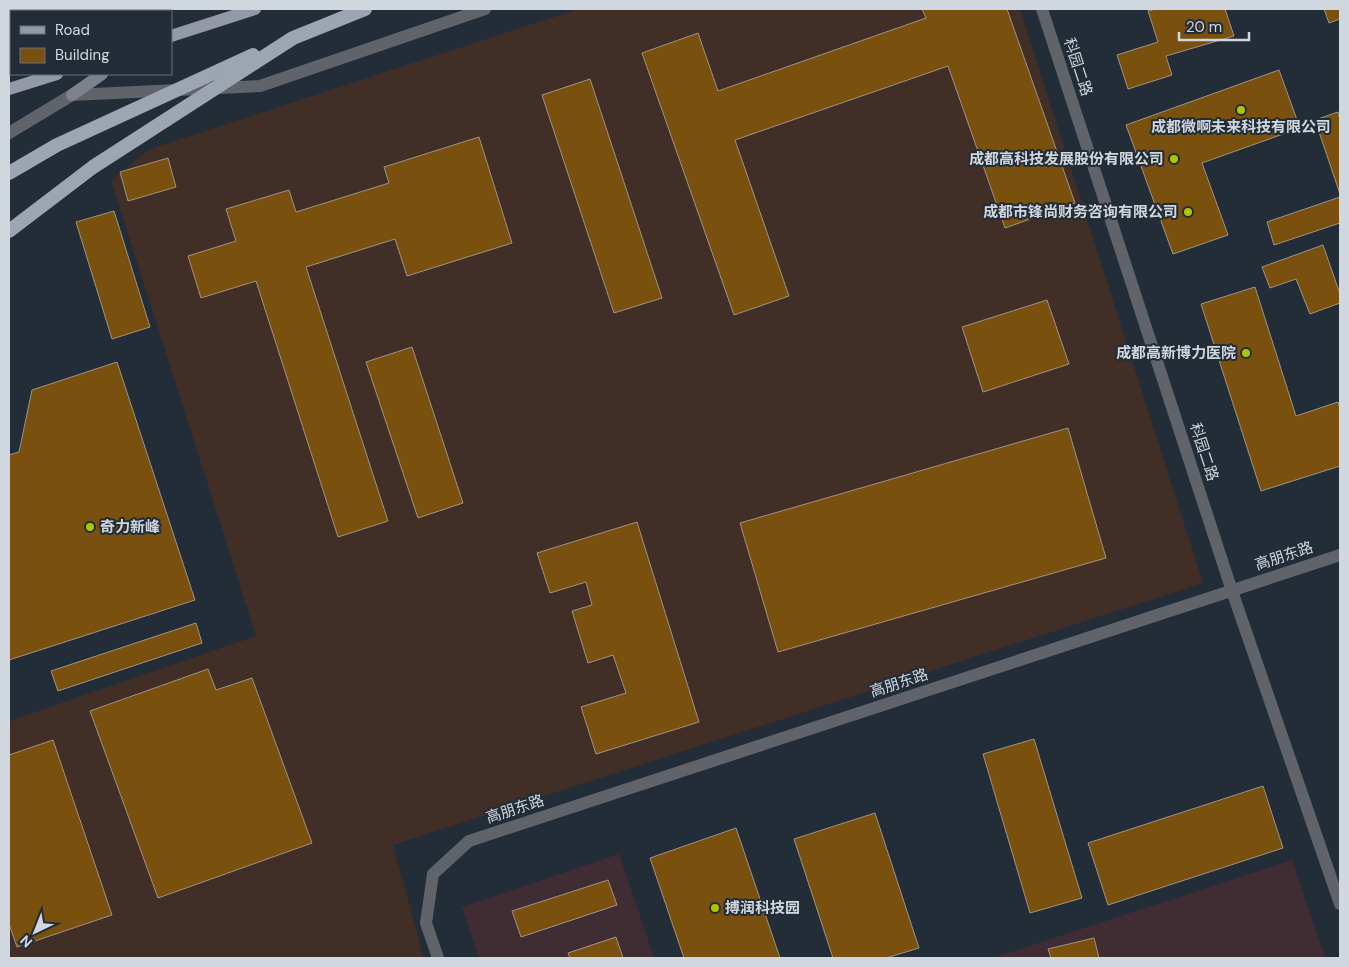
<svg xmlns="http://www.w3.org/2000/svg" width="1349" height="967" font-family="'DM Sans','Noto Sans SC',sans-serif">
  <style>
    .commercial { fill: #402d33 }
    .industrial { fill: #402e27 }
    .building { fill: #79500e; stroke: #9f9486 }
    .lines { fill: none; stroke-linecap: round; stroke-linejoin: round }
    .minor { stroke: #606369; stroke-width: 12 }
    .tertiary { stroke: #606369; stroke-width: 12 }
    .secondary { stroke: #7d818b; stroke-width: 12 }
    .primary { stroke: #9399a6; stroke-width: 12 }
    .trunk-bridge { stroke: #9da4b2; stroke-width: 14 }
    .poi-dot { fill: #b0c501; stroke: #232d37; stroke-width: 2 }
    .labels { text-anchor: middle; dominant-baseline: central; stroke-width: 4; stroke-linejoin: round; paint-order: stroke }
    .street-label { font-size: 15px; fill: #d1d7de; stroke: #232d37 }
    .poi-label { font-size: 15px; font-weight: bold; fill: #d1d7de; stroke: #232d37; text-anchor: end }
  </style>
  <rect width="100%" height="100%" fill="#232d37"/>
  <g class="commercial">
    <polygon points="619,854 654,958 479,958 462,907"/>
    <polygon points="1292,860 1325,958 993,958"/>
  </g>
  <polygon class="industrial" points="578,9 1020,9 1203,583 393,845 424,958 9,958 9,721 256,636 111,180 150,149"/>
  <g class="building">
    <polygon points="922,9 1007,9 1075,203 1005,228 948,66 735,140 789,296 734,315 642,53 698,33 718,91 926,18"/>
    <polygon points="1156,9 1225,9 1234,36 1166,56 1172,75 1128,89 1117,55 1158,42 1148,11"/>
    <polygon points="1324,9 1340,9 1340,19 1329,23"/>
    <polygon points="1279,70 1300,128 1202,163 1228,235 1173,254 1126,125"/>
    <polygon points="590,79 662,298 614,313 542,95"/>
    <polygon points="1338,112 1340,120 1340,194 1315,120"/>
    <polygon points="479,137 512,243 407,276 395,239 306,267 388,521 338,537 256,281 201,298 188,256 236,241 226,209 289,190 296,212 389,183 384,167"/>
    <polygon points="168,158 176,187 128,201 120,172"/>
    <polygon points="1340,197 1340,223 1274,245 1267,222"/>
    <polygon points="114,211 150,327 112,339 76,222"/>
    <polygon points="1323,245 1340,294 1340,303 1310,314 1296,279 1270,288 1262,267"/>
    <polygon points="1255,287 1296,416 1338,402 1340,409 1340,466 1261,491 1201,304"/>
    <polygon points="1047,300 1069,364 983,392 962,327"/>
    <polygon points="412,347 463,503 418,518 366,362"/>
    <polygon points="117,362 195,600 9,660 9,455 19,452 32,390"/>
    <polygon points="1068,428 1106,558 778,652 740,523"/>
    <polygon points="637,522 699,722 596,754 581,707 626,693 613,655 588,663 572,611 592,605 586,582 550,593 537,553"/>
    <polygon points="196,623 202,643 58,691 51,671"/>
    <polygon points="208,669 216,690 252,678 312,843 158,898 90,711"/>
    <polygon points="1034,739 1082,898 1030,913 983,754"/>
    <polygon points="53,740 112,915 17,947 9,924 9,755"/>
    <polygon points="1263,786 1283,848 1108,905 1088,843"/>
    <polygon points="875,813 919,948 886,958 833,958 794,839"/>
    <polygon points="736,828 780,958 684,958 650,858"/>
    <polygon points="608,880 617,905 521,937 512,911"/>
    <polygon points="616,937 623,958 570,958 568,953"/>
    <polygon points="1094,938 1099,958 1051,958 1048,949"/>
  </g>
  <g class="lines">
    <polyline class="minor" points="1042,9 1232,591 1340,904"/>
    <g class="tertiary">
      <polyline points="9,133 72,95 260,86 485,9"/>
      <polyline points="438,958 426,923 433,874 469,841 1340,555"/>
    </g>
    <g class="secondary">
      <polyline points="9,11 32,9"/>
      <polyline points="72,95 102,74"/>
    </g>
    <g class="primary">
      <polyline points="139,11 147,9"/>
      <polyline points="171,36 255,9"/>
      <polyline points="9,53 11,53"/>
      <polyline points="9,89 57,74"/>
    </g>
    <g class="trunk-bridge">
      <polyline points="9,173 57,145 253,55"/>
      <polyline points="9,231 93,167 293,38 365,9"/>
    </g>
  </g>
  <g class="poi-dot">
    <circle cx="1241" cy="110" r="5"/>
    <circle cx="1174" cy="159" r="5"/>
    <circle cx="1188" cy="212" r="5"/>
    <circle cx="1246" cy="353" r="5"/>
    <circle cx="90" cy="527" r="5"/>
    <circle cx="715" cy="908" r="5"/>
  </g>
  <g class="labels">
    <g class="street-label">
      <text transform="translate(1078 67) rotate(72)">科园二路</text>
      <text transform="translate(1204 452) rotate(72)">科园二路</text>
      <text transform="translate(1284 556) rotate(-18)">高朋东路</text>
      <text transform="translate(899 683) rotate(-18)">高朋东路</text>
      <text transform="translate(515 809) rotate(-18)">高朋东路</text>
    </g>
    <g class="poi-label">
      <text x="1241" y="127" text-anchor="middle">成都微啊未来科技有限公司</text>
      <text x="1164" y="159">成都高科技发展股份有限公司</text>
      <text x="1178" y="212">成都市锋尚财务咨询有限公司</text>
      <text x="1236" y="353">成都高新博力医院</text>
      <text x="100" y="527" text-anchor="start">奇力新峰</text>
      <text x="725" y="908" text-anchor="start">搏润科技园</text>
    </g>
  </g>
  <rect width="1349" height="967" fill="none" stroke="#d1d7de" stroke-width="20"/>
  <rect x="10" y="10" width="162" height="65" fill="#232d37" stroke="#69717a"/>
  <rect x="20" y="26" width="25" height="8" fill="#9399a6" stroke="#69717a"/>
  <text x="55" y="35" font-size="15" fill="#d1d7de">Road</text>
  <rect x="20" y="48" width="25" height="15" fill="#79500e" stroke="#69717a"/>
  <text x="55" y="60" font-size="15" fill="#d1d7de">Building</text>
  <g transform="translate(35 932) rotate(223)" stroke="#232d37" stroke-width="4" paint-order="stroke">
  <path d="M0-4L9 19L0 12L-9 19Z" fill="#d1d7de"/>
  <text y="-8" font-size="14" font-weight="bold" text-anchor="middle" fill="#d1d7de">N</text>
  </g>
  <path d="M1179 32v8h70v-8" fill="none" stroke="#d1d7de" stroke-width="2.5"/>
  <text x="1186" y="32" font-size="15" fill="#d1d7de" stroke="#232d37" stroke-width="4" paint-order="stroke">20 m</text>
</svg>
